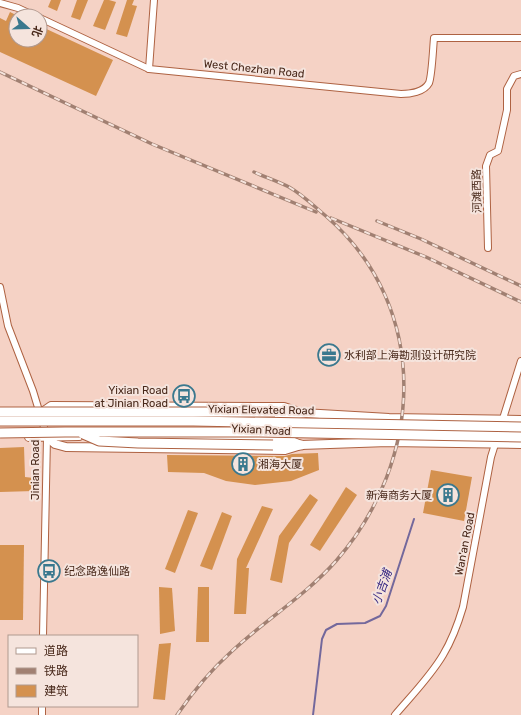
<svg xmlns="http://www.w3.org/2000/svg" width="521" height="715" font-family="Rubik,'Noto Sans SC',sans-serif">
  <style>
    .lines { fill: none; stroke-linecap: round; stroke-linejoin: round }
    .stream { stroke: #73689c; stroke-width: 2 }
    .building { fill: #d4914f }
    .minor-casing { stroke: #ae6242; stroke-width: 8 }
    .major-casing { stroke: #ae6242; stroke-width: 10 }
    .highway-casing { stroke: #ae6242; stroke-width: 11 }
    .minor { stroke: #fff; stroke-width: 6 }
    .major { stroke: #fff; stroke-width: 8 }
    .highway { stroke: #fff; stroke-width: 9 }
    .rail-casing { stroke: #a18072; stroke-width: 3.5 }
    .rail { stroke: #f5e4dd; stroke-width: 2; stroke-dasharray: 6; stroke-linecap: butt }
    .highway-bridge-casing { stroke: #ae6242; stroke-width: 11; stroke-linecap: butt }
    .highway-bridge { stroke: #fff; stroke-width: 9 }
    .labels { text-anchor: middle; dominant-baseline: central; stroke-width: 4; stroke-linejoin: round; paint-order: stroke }
    .street-label { font-size: 11px; fill: #48281a; stroke: #f5e4dd }
    .poi-label { font-size: 11px; fill: #48281a; stroke: #f5e4dd; text-anchor: start }
    .water-label { font-size: 12px; font-style: italic; fill: #362783; stroke: #f5e4dd }
  </style>
  <rect width="100%" height="100%" fill="#f5d2c5"/>
  <g class="lines">
    <polyline class="stream" points="313,715 322,639 326,630 337,624 365,623 380,616 386,606 414,519"/>
  </g>
  <g class="building">
    <polygon points="51,0 61,0 57,11 48,7"/>
    <polygon points="77,0 88,0 80,20 71,17"/>
    <polygon points="104,0 109,0 116,2 105,30 93,26"/>
    <polygon points="127,0 134,0 132,5 137,6 127,37 116,34"/>
    <polygon points="10,12 16,15 16,40 40,40 40,26 113,60 96,96 0,52 0,18 6,21"/>
    <polygon points="24,447 25,477 34,478 34,491 0,492 0,448"/>
    <polygon points="318,453 319,470 291,481 255,485 226,481 204,473 168,472 167,455 285,456 292,454"/>
    <polygon points="431,470 472,477 464,521 423,513"/>
    <polygon points="346,487 357,495 320,551 310,545"/>
    <polygon points="310,494 318,500 289,543 282,583 270,580 279,536"/>
    <polygon points="262,506 273,509 246,568 249,568 246,614 234,614 237,559"/>
    <polygon points="188,510 198,513 175,573 165,569"/>
    <polygon points="222,512 232,516 212,570 200,566"/>
    <polygon points="0,545 24,545 23,620 0,620"/>
    <polygon points="159,587 172,588 175,631 160,634"/>
    <polygon points="198,587 209,587 209,642 196,642"/>
    <polygon points="171,643 165,700 153,699 159,644"/>
  </g>
  <g class="lines">
    <g class="minor-casing">
      <g id="minor">
        <polyline points="0,3 18,8 35,16"/>
        <path d="M 40,18 L 149,69 L 401,94 C 410,94 424,92 429,83 C 432,75 433,48 434,38 L 521,38"/>
        <polyline points="149,69 154,0"/>
        <polyline points="488,248 486,166 490,155 498,151 507,110 507,89 514,76 521,74"/>
        <polyline points="0,287 8,326 33,391 47,437 43,636"/>
        <polyline points="42,715 42,706"/>
        <path d="M 395,715 C 411,696 430,677 443,655 C 452,640 458,624 463,607 L 491,457 L 521,361"/>
      </g>
    </g>
    <g class="major-casing">
      <g id="major">
        <polyline points="41,413 51,406 258,407 284,407 296,411"/>
        <polyline points="219,416 283,417 303,413 389,418 521,420"/>
        <polyline points="29,437 79,436"/>
        <polyline points="47,437 55,444 66,447 285,450 298,446"/>
        <polyline points="97,437 289,440 301,445 388,442 521,444"/>
      </g>
    </g>
    <g class="highway-casing">
      <g id="highway">
        <polyline points="275,412 303,413"/>
        <polyline points="273,445 301,445"/>
      </g>
    </g>
    <use href="#minor" class="minor"/>
    <use href="#major" class="major"/>
    <use href="#highway" class="highway"/>
    <g class="rail-casing">
      <g id="rail">
        <polyline points="0,72 152,144 316,212"/>
        <polyline points="331,218 426,257 521,302"/>
        <polyline points="377,221 421,239 521,286"/>
        <path d="M 177,715 C 192,693 211,670 231,652 C 265,620 305,596 336,561 C 424,460 432,309 327,217 C 315,207 303,195 289,187 C 277,181 265,177 254,172"/>
      </g>
    </g>
    <use href="#rail" class="rail"/>
    <g class="highway-bridge-casing">
      <g id="highway-bridge">
        <polyline points="0,412 275,412"/>
        <polyline points="0,421 193,421 521,427"/>
        <polyline points="0,433 65,432 259,432 521,437"/>
        <polyline points="83,434 99,441 138,443 273,445"/>
      </g>
    </g>
    <use href="#highway-bridge" class="highway-bridge"/>
  </g>
  <defs>
    <g id="office-ring" transform="scale(1.15)"><circle r="9.5" fill="#f5e4dd" stroke="#3a788e" stroke-width="1.5"/><path d="M-6-3h4V-5.5h4V-3h4V5H-6ZM-1-4.5V-3h2v-1.5ZM-6 0V1H6V0Z" fill="#3a788e"/></g>
    <g id="bus-ring" transform="scale(1.15)"><circle r="9.5" fill="#f5e4dd" stroke="#3a788e" stroke-width="1.5"/><path d="M-5-6H5V4H4V6H2V4H-2V6H-4V4H-5ZM-3.5-4V0h7V-4ZM-3.5 1.2v1.5H-2V1.2ZM2 1.2v1.5H3.5V1.2Z" fill="#3a788e"/></g>
    <g id="building-ring" transform="scale(1.15)"><circle r="9.5" fill="#f5e4dd" stroke="#3a788e" stroke-width="1.5"/><path d="M-4-6H4V6H1V3H-1V6H-4ZM-2.5-4.3h1.7v1.8h-1.7ZM.8-4.3h1.7v1.8H.8ZM-2.5-1h1.7V.8h-1.7ZM.8-1h1.7V.8H.8Z" fill="#3a788e"/></g>
  </defs>
  <g fill-rule="evenodd">
    <use href="#office-ring" x="329" y="355"/>
    <use href="#bus-ring" x="184" y="396"/>
    <use href="#building-ring" x="243" y="464"/>
    <use href="#building-ring" x="448" y="495"/>
    <use href="#bus-ring" x="49" y="571"/>
  </g>
  <g class="labels">
    <g class="street-label">
      <text transform="translate(254 69) rotate(6)">West Chezhan Road</text>
      <text transform="translate(477 191) rotate(-91)">河滩西路</text>
      <text transform="translate(261 410) rotate(1)">Yixian Elevated Road</text>
      <text transform="translate(261 430) rotate(3)">Yixian Road</text>
      <text transform="translate(35 470) rotate(-90)">Jinian Road</text>
      <text transform="translate(465 544) rotate(-79)">Wan'an Road</text>
    </g>
    <g class="poi-label">
      <text x="344" y="355">水利部上海勘测设计研究院</text>
      <text x="168" y="390" text-anchor="end">Yixian Road<tspan x="168" dy="13">at Jinian Road</tspan></text>
      <text x="258" y="464">湘海大厦</text>
      <text x="432" y="495" text-anchor="end">新海商务大厦</text>
      <text x="64" y="571">纪念路逸仙路</text>
    </g>
    <g class="water-label">
      <text transform="translate(382 587) rotate(-70)">小吉浦</text>
    </g>
  </g>
  <rect x="8" y="635" width="130" height="72" fill="#f5e4dd" stroke="#b0998f"/>
  <rect x="16" y="648" width="20" height="6" fill="#ffffff" stroke="#b0998f"/>
  <text x="44" y="655" font-size="12" fill="#48281a">道路</text>
  <rect x="16" y="668" width="20" height="6" fill="#a18072" stroke="#b0998f"/>
  <text x="44" y="675" font-size="12" fill="#48281a">铁路</text>
  <rect x="16" y="685" width="20" height="12" fill="#d4914f" stroke="#b0998f"/>
  <text x="44" y="695" font-size="12" fill="#48281a">建筑</text>
  <g transform="translate(28 28) rotate(110)"><circle r="19" fill="#f5e4dd" stroke="#b0998f"/>
  <path d="M0-3L7 15L0 10L-7 15Z" fill="#3a788e"/>
  <text y="-6" font-size="11" font-weight="bold" text-anchor="middle" fill="#48281a">北</text>
  </g>
</svg>
